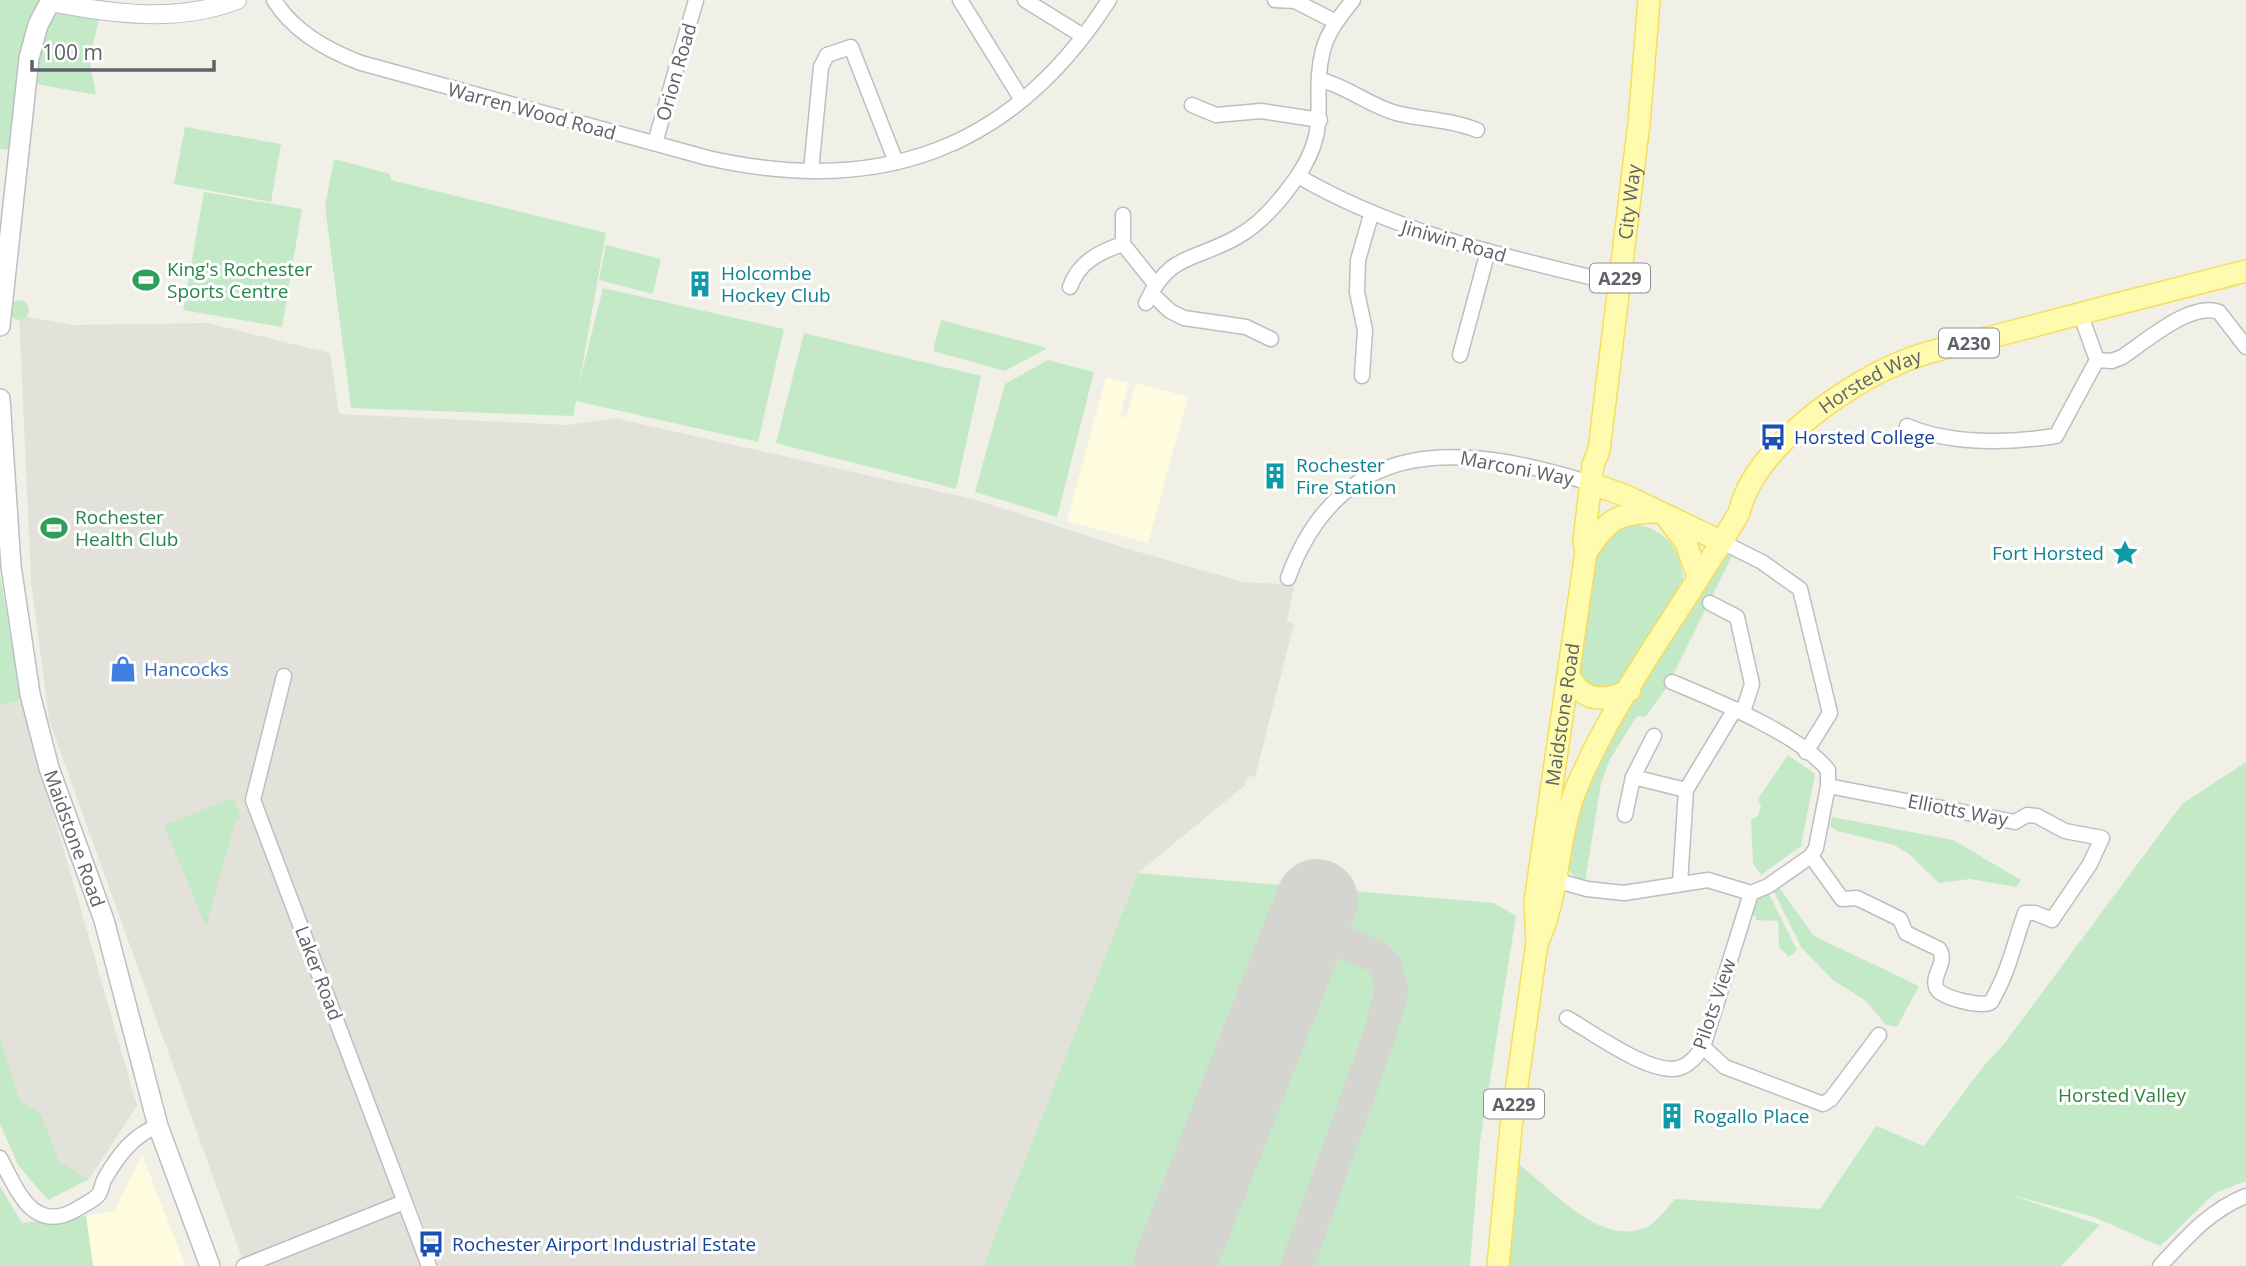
<svg xmlns="http://www.w3.org/2000/svg" width="2246" height="1266" font-family="'Open Sans',sans-serif">
  <style>
    .commercial { fill: #fffbde }
    .industrial { fill: #e2e2db }
    .green { fill: #c3e9c7 }
    .lines { fill: none; stroke-linecap: round; stroke-linejoin: round }
    .taxiway { stroke: #d4d4d0; stroke-width: 33 }
    .runway { stroke: #d4d4d0; stroke-width: 82 }
    .minor-casing { stroke: #bbbec3; stroke-width: 17 }
    .tertiary-casing { stroke: #bbbec3; stroke-width: 20 }
    .secondary-casing { stroke: #bcbec5; stroke-width: 22 }
    .primary-casing { stroke: #f7dd5a; stroke-width: 24 }
    .minor { stroke: #fff; stroke-width: 14 }
    .tertiary { stroke: #fff; stroke-width: 18 }
    .secondary { stroke: #fff; stroke-width: 19 }
    .primary { stroke: #fffbae; stroke-width: 21 }
    .labels { text-anchor: middle; dominant-baseline: central; stroke-width: 6; stroke-linejoin: round; paint-order: stroke }
    .shield { fill: #fff; stroke: #8e9095; stroke-width: 2 }
    .shield-label { font-size: 18px; font-weight: bold; fill: #5e6168 }
    .street-label { font-size: 19px; fill: #5e6168; stroke: #fff }
    .leisure-label { font-size: 19px; fill: #27864d; stroke: #fff; text-anchor: start }
    .culture-label { font-size: 19px; fill: #0d838f; stroke: #fff; text-anchor: start }
    .transit-label { font-size: 19px; fill: #164399; stroke: #fff; text-anchor: start }
    .shop-label { font-size: 19px; fill: #366cbe; stroke: #fff; text-anchor: start }
    .park-label { font-size: 19px; fill: #30843e; stroke: #fff }
  </style>
  <rect width="100%" height="100%" fill="#f1f0e7"/>
  <g class="commercial">
    <polygon points="1106,377 1129,383 1120,415 1126,418 1136,383 1188,397 1148,543 1067,521"/>
    <polygon points="142,1155 186,1266 93,1266 86,1216 114,1211"/>
  </g>
  <g class="industrial">
    <polygon points="19,315 72,325 207,323 330,353 339,414 568,425 615,418 973,499 1122,547 1243,582 1294,585 1287,622 1294,624 1255,777 1248,776 1244,786 1138,873 983,1266 439,1266 320,958 432,1266 245,1266 49,720 31,581"/>
    <polygon points="21,700 137,1106 89,1179 59,1161 41,1115 20,1101 0,1037 0,706"/>
  </g>
  <g class="green">
    <polygon points="0,0 104,0 89,59 96,95 26,82 18,151 0,149"/>
    <polygon points="185,127 281,144 271,202 174,184"/>
    <polygon points="334,159 390,174 391,180 606,233 579,384 603,288 784,329 758,442 576,401 573,416 351,408 325,206"/>
    <polygon points="204,192 302,209 282,327 183,310"/>
    <polygon points="606,245 661,259 653,294 599,280"/>
    <circle cx="19" cy="310" r="10"/>
    <polygon points="941,320 1044,347 1046,349 1005,371 933,351"/>
    <polygon points="804,333 981,376 956,489 776,443"/>
    <polygon points="1048,360 1094,372 1057,517 975,492 1005,384"/>
    <path d="M 1640,525 C 1670,533 1681,552 1683,581 L 1621,683 L 1602,694 L 1578,679 L 1596,549 L 1623,526 Z"/>
    <path d="M 1728,555 L 1732,556 L 1667,687 L 1645,717 L 1637,716 L 1610,759 L 1601,783 L 1585,882 C 1576,878 1570,874 1567,865 L 1577,816 L 1599,760 L 1689,603 L 1718,559 Z"/>
    <polygon points="0,574 21,700 0,706"/>
    <polygon points="1788,755 1815,774 1801,846 1761,875 1753,863 1751,819 1757,817 1761,807 1758,799"/>
    <path d="M 2246,762 L 2246,1181 L 2215,1193 L 2160,1246 L 2094,1217 L 2011,1195 L 2100,1225 L 2061,1266 L 1509,1266 L 1520,1165 C 1553,1191 1602,1248 1647,1227 C 1657,1222 1667,1208 1675,1199 L 1820,1209 L 1876,1126 L 1924,1146 L 1982,1068 L 2004,1044 L 2182,804 Z"/>
    <polygon points="233,798 241,816 235,822 206,927 164,825"/>
    <polygon points="1832,817 1953,840 2021,880 2016,887 1970,879 1939,883 1909,854 1894,845 1837,831 1830,826"/>
    <polygon points="1138,873 1494,903 1516,916 1480,1142 1470,1266 983,1266"/>
    <polygon points="1776,883 1814,936 1919,986 1897,1027 1886,1025 1866,1001 1833,980 1801,947 1771,886"/>
    <polygon points="1767,890 1797,950 1789,957 1779,947 1778,921 1756,920 1756,917 1747,913 1758,897"/>
    <polygon points="0,1037 20,1101 41,1114 59,1161 89,1179 48,1200 18,1165 0,1124"/>
    <polygon points="0,1186 22,1223 86,1216 93,1266 0,1266"/>
  </g>
  <g class="lines">
    <polyline class="taxiway" points="1297,1266 1381,1031 1392,989 1386,967 1377,957 1307,926"/>
    <polyline class="runway" points="1174,1266 1317,900"/>
    <g class="minor-casing">
      <g id="minor">
        <path d="M 274,0 C 293,31 329,51 361,63 L 708,158 C 880,197 1013,150 1109,0"/>
        <polyline points="960,0 1022,100"/>
        <polyline points="1025,0 1083,36"/>
        <polyline points="1275,0 1295,1 1336,22"/>
        <path d="M 1321,80 C 1348,87 1370,106 1396,113 C 1423,120 1450,119 1477,130"/>
        <polyline points="1192,105 1216,115 1261,111 1320,120"/>
        <polyline points="655,143 696,0"/>
        <polyline points="811,171 821,67 827,55 851,47 896,162"/>
        <path d="M 1298,176 C 1397,234 1508,257 1619,284"/>
        <polyline points="1123,215 1123,244 1155,284"/>
        <path d="M 1070,287 C 1079,262 1099,252 1123,244"/>
        <polyline points="1151,293 1170,311 1184,318 1246,327 1271,339"/>
        <path d="M 1146,303 C 1170,252 1193,262 1237,237 C 1261,224 1281,200 1297,177 C 1333,125 1310,100 1323,50 C 1328,31 1341,15 1353,0"/>
        <polyline points="1460,355 1488,251"/>
        <path d="M 2097,360 L 2112,361 L 2122,357 C 2145,342 2191,301 2219,312 L 2246,347"/>
        <polyline points="1362,376 1365,330 1357,292 1358,260 1371,215"/>
        <path d="M 1907,426 C 1952,445 2008,443 2056,436 L 2097,360 L 2080,313"/>
        <polyline points="1722,542 1762,562 1800,589 1830,713 1806,752"/>
        <path d="M 1288,578 C 1342,431 1465,444 1590,483"/>
        <polyline points="1710,603 1737,617 1752,684 1743,712"/>
        <polyline points="284,676 253,800 429,1266"/>
        <path d="M 1672,682 C 1715,700 1799,734 1828,770 L 1828,786 L 2015,822 L 2027,815 L 2037,816 L 2065,831 L 2102,838 L 2090,864 L 2052,920 L 2035,913 L 2025,913 C 2014,944 2008,974 1991,1002 C 1984,1008 1938,998 1936,987 C 1932,973 1948,963 1939,949 L 1906,933 L 1900,919 L 1857,898 L 1842,899 L 1811,856 L 1816,848 L 1828,786"/>
        <polyline points="1633,777 1686,790"/>
        <polyline points="1625,815 1633,777 1654,736"/>
        <polyline points="1555,880 1587,889 1624,893 1708,880 1751,893 1768,886 1811,856"/>
        <polyline points="1680,883 1686,790 1735,709"/>
        <path d="M 1567,1018 C 1592,1032 1651,1076 1679,1068 C 1690,1065 1697,1055 1703,1047 L 1751,893"/>
        <polyline points="1703,1047 1725,1067 1823,1104 1831,1099 1879,1035"/>
        <path d="M 0,1158 C 17,1190 33,1235 77,1209 C 83,1205 95,1200 99,1194 C 102,1189 102,1183 105,1178 C 118,1156 133,1135 158,1126"/>
        <polyline points="244,1266 404,1202"/>
        <path d="M 2160,1266 C 2186,1238 2210,1210 2246,1196"/>
      </g>
    </g>
    <g class="tertiary-casing">
      <path id="tertiary" d="M 50,2 C 112,14 177,23 237,0"/>
    </g>
    <g class="secondary-casing">
      <g id="secondary">
        <polyline points="0,326 29,58 38,25 51,0"/>
        <path id="s1" d="M 0,399 L 11,566 L 30,694 L 49,768 L 104,920 L 158,1126 L 210,1266"/>
      </g>
    </g>
    <g class="primary-casing">
      <g id="primary">
        <polyline points="1590,483 1626,496 1722,542"/>
        <polyline points="1668,519 1686,543 1698,577"/>
        <path d="M 1586,552 C 1607,522 1614,513 1653,512"/>
        <path d="M 1569,677 C 1585,703 1604,702 1630,690"/>
        <path id="s2" d="M 1537,943 C 1561,893 1556,835 1578,784 C 1619,689 1687,602 1739,513 C 1753,450 1841,388 1897,364 C 1928,350 1965,344 1999,335 C 2081,313 2164,292 2246,271"/>
        <path id="s3" d="M 1498,1266 L 1511,1128 L 1537,943 L 1535,902 L 1586,552 L 1584,541 L 1593,465 L 1599,450 L 1639,123 L 1649,0"/>
      </g>
    </g>
    <use href="#minor" class="minor"/>
    <use href="#tertiary" class="tertiary"/>
    <use href="#secondary" class="secondary"/>
    <use href="#primary" class="primary"/>
  </g>
  <defs>
    <g id="stadium-bare" transform="scale(2.1)"><path d="M0-5a6.5 5 0 1 0 0 10a6.5 5 0 1 0 0-10ZM-3.5-1.8h7v3.6h-7Z" fill="#2e9e5b" stroke="#fff" stroke-width="2.5" paint-order="stroke"/></g>
    <g id="building-bare" transform="scale(2.1)"><path d="M-4-6H4V6H1V3H-1V6H-4ZM-2.5-4.3h1.7v1.8h-1.7ZM.8-4.3h1.7v1.8H.8ZM-2.5-1h1.7V.8h-1.7ZM.8-1h1.7V.8H.8Z" fill="#0f9aa8" stroke="#fff" stroke-width="2.5" paint-order="stroke"/></g>
    <g id="bus-bare" transform="scale(2.1)"><path d="M-5-6H5V4H4V6H2V4H-2V6H-4V4H-5ZM-3.5-4V0h7V-4ZM-3.5 1.2v1.5H-2V1.2ZM2 1.2v1.5H3.5V1.2Z" fill="#1a4fb4" stroke="#fff" stroke-width="2.5" paint-order="stroke"/></g>
    <g id="sight-bare" transform="scale(2.1)"><path d="M0-6L1.8-2.2L6-1.7L2.9 1.2L3.7 5.4L0 3.3L-3.7 5.4L-2.9 1.2L-6-1.7L-1.8-2.2Z" fill="#0f9aa8" stroke="#fff" stroke-width="2.5" paint-order="stroke"/></g>
    <g id="shop-bare" transform="scale(2.1)"><path d="M-5-2.5h2.3a2.7 3.5 0 0 1 5.4 0H5L5.5 6h-11ZM-1.5-2.5h3a1.5 2.3 0 0 0-3 0Z" fill="#3f7fe0" stroke="#fff" stroke-width="2.5" paint-order="stroke"/></g>
  </defs>
  <g fill-rule="evenodd">
    <use href="#stadium-bare" x="146" y="280"/>
    <use href="#building-bare" x="700" y="284"/>
    <use href="#bus-bare" x="1773" y="437"/>
    <use href="#building-bare" x="1275" y="476"/>
    <use href="#stadium-bare" x="54" y="528"/>
    <use href="#sight-bare" x="2125" y="553"/>
    <use href="#shop-bare" x="123" y="669"/>
    <use href="#building-bare" x="1672" y="1116"/>
    <use href="#bus-bare" x="431" y="1244"/>
  </g>
  <g class="labels">
    <g class="shield">
      <rect x="1590" y="263.5" width="60" height="29" rx="5"/>
      <rect x="1939" y="328.5" width="60" height="29" rx="5"/>
      <rect x="1484" y="1089.5" width="60" height="29" rx="5"/>
    </g>
    <g class="shield-label">
      <text x="1620" y="278">A229</text>
      <text x="1969" y="343">A230</text>
      <text x="1514" y="1104">A229</text>
    </g>
    <g class="street-label">
      <text transform="translate(676 72) rotate(-74)">Orion Road</text>
      <text transform="translate(532 111) rotate(15)">Warren Wood Road</text>
      <text stroke="none"><textPath href="#s3" startOffset="1074">City Way</textPath></text>
      <text transform="translate(1454 241) rotate(16)">Jiniwin Road</text>
      <text stroke="none"><textPath href="#s2" startOffset="672">Horsted Way</textPath></text>
      <text transform="translate(1517 468) rotate(11)">Marconi Way</text>
      <text stroke="none"><textPath href="#s3" startOffset="556">Maidstone Road</textPath></text>
      <text transform="translate(1958 810) rotate(11)">Elliotts Way</text>
      <text stroke="none"><textPath href="#s1" startOffset="448">Maidstone Road</textPath></text>
      <text transform="translate(319 973) rotate(69)">Laker Road</text>
      <text transform="translate(1714 1004) rotate(-71)">Pilots View</text>
    </g>
    <g class="leisure-label">
      <text x="167" y="269">King's Rochester<tspan x="167" dy="22">Sports Centre</tspan></text>
      <text x="75" y="517">Rochester<tspan x="75" dy="22">Health Club</tspan></text>
    </g>
    <g class="culture-label">
      <text x="721" y="273">Holcombe<tspan x="721" dy="22">Hockey Club</tspan></text>
      <text x="1296" y="465">Rochester<tspan x="1296" dy="22">Fire Station</tspan></text>
      <text x="2104" y="553" text-anchor="end">Fort Horsted</text>
      <text x="1693" y="1116">Rogallo Place</text>
    </g>
    <g class="transit-label">
      <text x="1794" y="437">Horsted College</text>
      <text x="452" y="1244">Rochester Airport Industrial Estate</text>
    </g>
    <g class="shop-label">
      <text x="144" y="669">Hancocks</text>
    </g>
    <g class="park-label">
      <text x="2122" y="1095">Horsted Valley</text>
    </g>
  </g>
  <path d="M32 60v10h182v-10" fill="none" stroke="#5e6168" stroke-width="3.5"/>
  <text x="42" y="60" font-size="21" fill="#5e6168" stroke="#ffffff" stroke-width="5" paint-order="stroke">100 m</text>
</svg>
